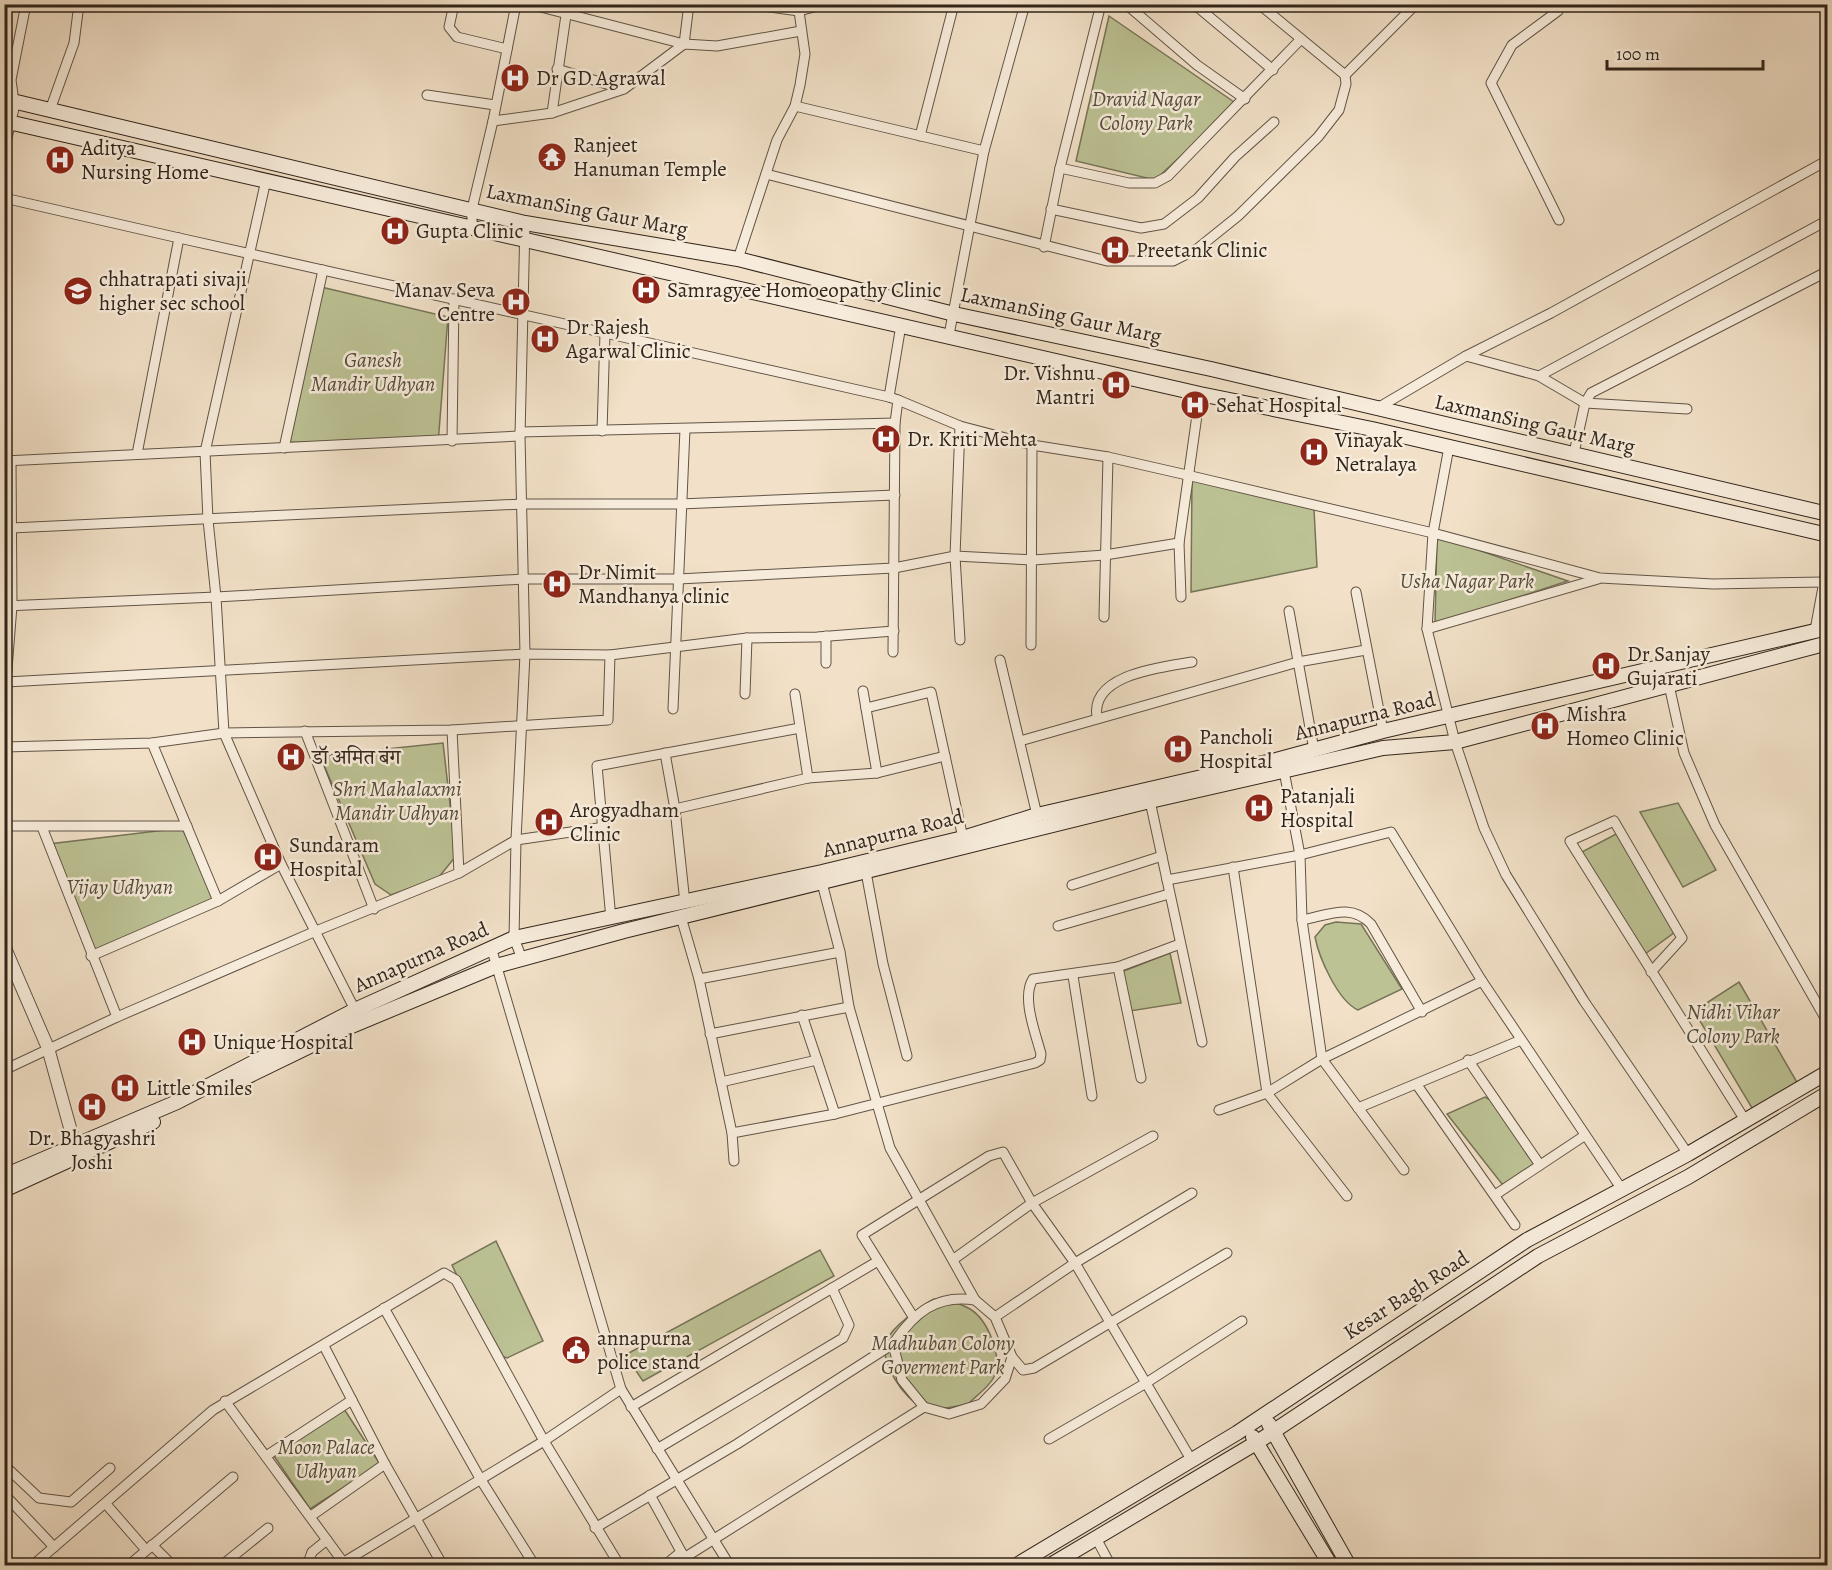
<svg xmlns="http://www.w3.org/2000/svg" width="1832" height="1570" font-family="Alegreya,'Noto Serif Devanagari',serif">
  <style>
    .green { fill: #bcc294; stroke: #767458; stroke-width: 1.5 }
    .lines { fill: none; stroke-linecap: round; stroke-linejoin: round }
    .minor-casing { stroke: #615446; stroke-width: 11 }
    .tertiary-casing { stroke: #615446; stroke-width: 14 }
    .secondary-casing { stroke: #31251b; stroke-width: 16 }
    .minor { stroke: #f7ecdb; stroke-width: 9 }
    .tertiary { stroke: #f7ecdb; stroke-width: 12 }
    .secondary { stroke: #f7ecdb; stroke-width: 14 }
    .labels { text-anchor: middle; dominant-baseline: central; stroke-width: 5; stroke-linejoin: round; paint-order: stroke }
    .poi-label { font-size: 21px; fill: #31251b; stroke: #f7ecdb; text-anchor: start }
    .park-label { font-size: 21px; font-style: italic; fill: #544c39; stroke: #f7ecdb }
    .street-label { font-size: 21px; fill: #31251b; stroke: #f7ecdb }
  </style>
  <rect width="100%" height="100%" fill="#f2e1c8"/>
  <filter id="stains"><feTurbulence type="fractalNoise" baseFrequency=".00333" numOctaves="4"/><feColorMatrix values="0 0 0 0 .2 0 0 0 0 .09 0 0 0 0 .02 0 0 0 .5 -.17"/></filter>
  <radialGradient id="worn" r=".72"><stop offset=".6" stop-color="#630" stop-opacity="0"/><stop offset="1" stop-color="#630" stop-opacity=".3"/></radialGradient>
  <g class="green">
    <polygon points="1109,16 1237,104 1155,180 1076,161"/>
    <polygon points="317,286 448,317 438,444 290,442"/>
    <polygon points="1192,479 1314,509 1317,567 1191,592"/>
    <polygon points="1437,536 1568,581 1435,624"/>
    <polygon points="443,743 456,856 438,878 391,895 375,884 320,756"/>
    <polygon points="1678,803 1716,870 1683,887 1640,812"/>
    <polygon points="182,828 216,902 91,956 49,844"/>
    <polygon points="1618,833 1675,932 1641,957 1578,854"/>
    <path d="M 1336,922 L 1361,924 L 1402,989 L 1358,1010 C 1338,1001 1319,958 1315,937 L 1325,925 Z"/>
    <polygon points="1170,953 1181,1003 1130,1011 1121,972"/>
    <polygon points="1739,982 1798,1084 1755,1113 1694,1011"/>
    <polygon points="1485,1097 1496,1103 1537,1164 1507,1184 1502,1184 1447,1114"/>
    <polygon points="496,1241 543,1341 507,1358 493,1353 452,1265"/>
    <polygon points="820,1250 834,1276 643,1381 625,1355"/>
    <path d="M 934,1299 C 947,1301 959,1302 970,1309 C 988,1320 1003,1357 994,1377 C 989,1387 976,1396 968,1404 C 953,1407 937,1411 922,1406 C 905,1401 878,1360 886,1341 C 892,1327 921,1306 934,1299 Z"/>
    <polygon points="344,1409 380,1464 310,1509 272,1453"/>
  </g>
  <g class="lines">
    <g class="minor-casing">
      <g id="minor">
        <polyline points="454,4 449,27 457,37 507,49"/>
        <polyline points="529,4 684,44 689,4"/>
        <polyline points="747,4 799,11 825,4"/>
        <polyline points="1126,4 1197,65 1245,99"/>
        <polyline points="1194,4 1273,70"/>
        <polyline points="557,69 623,89"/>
        <polyline points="1345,75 1416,4"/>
        <polyline points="427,95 495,105"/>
        <polyline points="14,102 11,80 26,4"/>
        <polyline points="795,106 984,151"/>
        <polyline points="50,110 74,43 79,4"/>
        <polyline points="552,113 566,15"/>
        <polyline points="493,121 552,113 624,89 684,44 717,46 801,31"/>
        <polyline points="920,136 954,4"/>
        <polyline points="1060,168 1129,183 1155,183 1168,176 1301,39"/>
        <polyline points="766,174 1107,261 1173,261 1197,249 1238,216 1318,137 1339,110 1346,84 1345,75 1259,4"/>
        <polyline points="266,180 205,452 208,520 216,597 224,733 281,864 355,1010"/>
        <polyline points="4,198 179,238"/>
        <polyline points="1051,209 1141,228 1164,224 1198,198 1235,157 1274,122"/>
        <polyline points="1559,220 1491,83 1512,45 1558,11 1562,4"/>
        <polyline points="472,226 472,209 493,121 516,4"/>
        <polyline points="1044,247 1060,168 1101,4"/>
        <polyline points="738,259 777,140 795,106 800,85 805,54 799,11"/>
        <polyline points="949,335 984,151 1025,4"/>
        <polyline points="1466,356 1551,313 1828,160"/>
        <polyline points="1539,376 1828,220"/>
        <polyline points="898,400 960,426 1032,445 1108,457 1187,475 1433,533 1600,578 1713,584 1824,582"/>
        <polyline points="1376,409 1466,356 1539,376 1585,403 1687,409"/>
        <polyline points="602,431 605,333 889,397"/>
        <polyline points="520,432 895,423"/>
        <polyline points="452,441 454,299"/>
        <polyline points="1449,447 1433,533 1427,629 1455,742 1484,828 1506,875 1584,1001 1688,1154"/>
        <polyline points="284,448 323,270"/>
        <polyline points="1574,453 1585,403 1591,393 1828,271"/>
        <polyline points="137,454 179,238 605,333"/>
        <polyline points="4,461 520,436"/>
        <polyline points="11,528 523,504 680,504 895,495"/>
        <polyline points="1356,592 1383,731"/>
        <polyline points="1181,597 1179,543 1200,394"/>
        <polyline points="4,606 216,597 524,579 678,579 894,568 955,556 1033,560 1105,555 1179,543"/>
        <polyline points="1289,611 1314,750"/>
        <polyline points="1104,617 1108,457"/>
        <polyline points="1427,629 1598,579"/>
        <polyline points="1815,630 1828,560"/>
        <polyline points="826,636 826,663"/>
        <polyline points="960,640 955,556 960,426"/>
        <polyline points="1031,645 1032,445"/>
        <polyline points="893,652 895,423 898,400 889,397 901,325"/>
        <polyline points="1000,660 1037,815"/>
        <polyline points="6,682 525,654 610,655 747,638 817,637 894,631"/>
        <polyline points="1669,685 1684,753 1715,825 1828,1023"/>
        <polyline points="863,691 877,773"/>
        <polyline points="745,694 747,638"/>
        <polyline points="795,694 808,778"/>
        <polyline points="866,708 931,692 963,838"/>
        <polyline points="673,709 685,429"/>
        <path d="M 1097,717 C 1090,674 1163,667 1192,662"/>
        <polyline points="452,730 459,873"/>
        <polyline points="305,731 374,909"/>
        <polyline points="1020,741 1298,662 1366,650"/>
        <polyline points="152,743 218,901"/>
        <polyline points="4,747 152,743 224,733 452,730 608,720 610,655"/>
        <polyline points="5,747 6,682 12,606 11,460"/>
        <polyline points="665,753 675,809 685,903"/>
        <polyline points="1284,771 1300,855 1302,920 1322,1059 1404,1170"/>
        <polyline points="1150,801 1202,1042"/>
        <polyline points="675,809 808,778 877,773 945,756"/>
        <polyline points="4,826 187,826"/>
        <polyline points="42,827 117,1017"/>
        <polyline points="1233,867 1267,1093 1347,1196"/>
        <polyline points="866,872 883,964 907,1056"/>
        <polyline points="1167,880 1300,855 1391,832 1482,981 1623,1191"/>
        <polyline points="822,883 840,952 849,1007 890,1148 975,1300 995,1317 1012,1357 1023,1370 1034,1368 1227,1253"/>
        <polyline points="1072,885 1162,856"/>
        <polyline points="681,917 699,979 732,1133 734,1161"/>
        <polyline points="611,919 597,766 800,728"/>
        <path d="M 1302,920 C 1329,915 1351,903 1371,924 L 1422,1012"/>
        <polyline points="1058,926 1169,894"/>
        <polyline points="491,947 621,1389 730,1566"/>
        <polyline points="91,956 218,901 281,864"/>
        <polyline points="522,959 514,938 516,840 525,654 520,436 525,223"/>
        <polyline points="1118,967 1141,1078"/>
        <polyline points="1651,972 1682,938 1614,821 1570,841 1745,1120"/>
        <polyline points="1073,976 1092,1096"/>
        <polyline points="699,979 840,952"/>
        <polyline points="802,1015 835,1114"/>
        <polyline points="710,1034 849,1007"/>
        <polyline points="1468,1060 1540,1165"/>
        <polyline points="4,1070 117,1017 316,931 459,873 516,840 605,827"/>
        <polyline points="721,1082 817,1060"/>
        <polyline points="1417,1085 1515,1225"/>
        <polyline points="1358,1108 1521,1040"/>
        <polyline points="1219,1110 1267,1093 1322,1059 1482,981"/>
        <path d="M 732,1133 L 835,1114 L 1035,1063 L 1040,1060 L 1041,1054 C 1036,1034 1021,998 1033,979 L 1118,967 L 1180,944"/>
        <polyline points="1495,1195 1584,1136"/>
        <polyline points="954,1259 1032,1203 1153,1136"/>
        <polyline points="384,1308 481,1480 535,1566"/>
        <polyline points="995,1317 1075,1263 1192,1193"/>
        <polyline points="914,1318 862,1235 989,1156 1003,1152 1032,1203 1075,1263 1192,1461"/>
        <polyline points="893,1344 902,1380 924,1407 949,1414 981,1404 1005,1379 1012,1357"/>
        <polyline points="324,1346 385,1464 443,1566"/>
        <polyline points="225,1401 346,1566"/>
        <polyline points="631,1407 878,1261"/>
        <polyline points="1049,1439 1146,1383 1242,1321"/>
        <polyline points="657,1449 843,1338 849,1325 832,1288"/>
        <polyline points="266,1456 352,1400"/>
        <polyline points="4,1465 39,1498 71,1502 110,1468"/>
        <polyline points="4,1494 54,1547"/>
        <polyline points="650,1495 689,1566"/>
        <polyline points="106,1504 146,1550"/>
        <polyline points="311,1516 385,1464"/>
        <path d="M 595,1528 L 737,1444 L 893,1344 C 914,1313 936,1294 975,1300"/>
        <polyline points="1096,1538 1111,1566"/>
        <polyline points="152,1545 173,1566"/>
        <polyline points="684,1558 924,1407"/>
        <polyline points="344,1562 544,1441 621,1389"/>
        <polyline points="32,1566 213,1410 444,1273 456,1280 544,1441 620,1566"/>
        <polyline points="128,1566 233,1477"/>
        <polyline points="221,1566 268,1528"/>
        <polyline points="307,1566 312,1552 327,1540"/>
        <polyline points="664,1566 681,1552"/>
      </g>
    </g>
    <g class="tertiary-casing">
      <g id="tertiary">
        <polyline points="4,144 14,102"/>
        <polyline points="4,946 48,1048 77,1153"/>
      </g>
    </g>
    <g class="secondary-casing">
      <g id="secondary">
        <polyline points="4,99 525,223 738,259 954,314 1211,369 1828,514"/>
        <polyline points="4,121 1200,394 1372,429 1828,535"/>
        <polyline points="238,1081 349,1027 496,966 624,931 1150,801 1383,748 1455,742 1828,643"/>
        <polyline points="4,1176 177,1102 355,1010 514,938 822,872 963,838 1037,815 1276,760 1383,731 1828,628"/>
        <polyline points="4,1190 153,1122"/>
        <polyline points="1269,1424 1349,1566"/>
        <polyline points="1253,1437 1331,1566"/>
        <polyline points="1015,1566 1237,1433 1527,1240 1688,1154 1828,1072"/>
        <polyline points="1049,1566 1256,1443 1538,1256 1688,1177 1828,1093"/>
      </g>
    </g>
    <use href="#minor" class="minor"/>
    <use href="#tertiary" class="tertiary"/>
    <use href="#secondary" class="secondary"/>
  </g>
  <defs>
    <g id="hospital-disc" transform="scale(1.5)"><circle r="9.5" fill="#8f2418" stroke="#f7ecdb"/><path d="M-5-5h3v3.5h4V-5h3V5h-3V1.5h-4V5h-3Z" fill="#fff"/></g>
    <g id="temple-disc" transform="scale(1.5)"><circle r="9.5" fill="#8f2418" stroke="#f7ecdb"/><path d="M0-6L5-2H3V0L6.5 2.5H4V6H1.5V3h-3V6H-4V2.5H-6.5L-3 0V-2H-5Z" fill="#fff"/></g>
    <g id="school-disc" transform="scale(1.5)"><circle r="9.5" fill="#8f2418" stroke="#f7ecdb"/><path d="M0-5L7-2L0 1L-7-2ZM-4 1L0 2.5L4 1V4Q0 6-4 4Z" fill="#fff"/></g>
    <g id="civic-disc" transform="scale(1.5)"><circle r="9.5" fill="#8f2418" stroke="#f7ecdb"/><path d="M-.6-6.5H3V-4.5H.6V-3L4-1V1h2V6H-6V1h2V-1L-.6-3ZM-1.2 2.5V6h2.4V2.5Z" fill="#fff"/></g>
  </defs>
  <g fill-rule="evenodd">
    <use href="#hospital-disc" x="515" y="78"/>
    <use href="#temple-disc" x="552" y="157"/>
    <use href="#hospital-disc" x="60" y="160"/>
    <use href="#hospital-disc" x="395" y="231"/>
    <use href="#hospital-disc" x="1115" y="250"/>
    <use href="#hospital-disc" x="646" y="290"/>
    <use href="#school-disc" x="78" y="291"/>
    <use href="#hospital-disc" x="516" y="302"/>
    <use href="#hospital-disc" x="545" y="339"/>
    <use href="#hospital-disc" x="1116" y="385"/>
    <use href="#hospital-disc" x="1195" y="405"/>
    <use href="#hospital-disc" x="886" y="439"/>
    <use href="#hospital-disc" x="1314" y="452"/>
    <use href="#hospital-disc" x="557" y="584"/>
    <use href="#hospital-disc" x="1606" y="666"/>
    <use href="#hospital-disc" x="1545" y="726"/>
    <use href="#hospital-disc" x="1178" y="749"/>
    <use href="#hospital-disc" x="291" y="757"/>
    <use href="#hospital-disc" x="1259" y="808"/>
    <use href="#hospital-disc" x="549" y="822"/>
    <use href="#hospital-disc" x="268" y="857"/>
    <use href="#hospital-disc" x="192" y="1042"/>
    <use href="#hospital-disc" x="125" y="1088"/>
    <use href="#hospital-disc" x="92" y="1107"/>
    <use href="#civic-disc" x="576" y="1350"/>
  </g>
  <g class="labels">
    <g class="poi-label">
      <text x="536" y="78">Dr GD Agrawal</text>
      <text x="573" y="145">Ranjeet<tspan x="573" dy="24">Hanuman Temple</tspan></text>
      <text x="81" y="148">Aditya<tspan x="81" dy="24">Nursing Home</tspan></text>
      <text x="416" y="231">Gupta Clinic</text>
      <text x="1136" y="250">Preetank Clinic</text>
      <text x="99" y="279">chhatrapati sivaji<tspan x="99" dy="24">higher sec school</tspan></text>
      <text x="495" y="290" text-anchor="end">Manav Seva<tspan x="495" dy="24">Centre</tspan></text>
      <text x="667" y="290">Samragyee Homoeopathy Clinic</text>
      <text x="566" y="327">Dr Rajesh<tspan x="566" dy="24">Agarwal Clinic</tspan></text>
      <text x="1095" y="373" text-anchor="end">Dr. Vishnu<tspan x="1095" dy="24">Mantri</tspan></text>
      <text x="1216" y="405">Sehat Hospital</text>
      <text x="907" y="439">Dr. Kriti Mehta</text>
      <text x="1335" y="440">Vinayak<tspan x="1335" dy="24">Netralaya</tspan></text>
      <text x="578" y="572">Dr Nimit<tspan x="578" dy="24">Mandhanya clinic</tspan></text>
      <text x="1627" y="654">Dr Sanjay<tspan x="1627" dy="24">Gujarati</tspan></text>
      <text x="1566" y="714">Mishra<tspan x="1566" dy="24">Homeo Clinic</tspan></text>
      <text x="1199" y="737">Pancholi<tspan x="1199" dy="24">Hospital</tspan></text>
      <text x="312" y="757">डॉ अमित बंग</text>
      <text x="1280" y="796">Patanjali<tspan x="1280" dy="24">Hospital</tspan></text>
      <text x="570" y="810">Arogyadham<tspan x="570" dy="24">Clinic</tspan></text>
      <text x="289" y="845">Sundaram<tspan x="289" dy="24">Hospital</tspan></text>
      <text x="213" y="1042">Unique Hospital</text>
      <text x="146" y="1088">Little Smiles</text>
      <text x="92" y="1138" text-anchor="middle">Dr. Bhagyashri<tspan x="92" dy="24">Joshi</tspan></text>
      <text x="597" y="1338">annapurna<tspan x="597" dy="24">police stand</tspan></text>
    </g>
    <g class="park-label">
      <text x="1146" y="99">Dravid Nagar<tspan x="1146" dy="24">Colony Park</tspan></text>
      <text x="373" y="360">Ganesh<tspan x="373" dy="24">Mandir Udhyan</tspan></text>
      <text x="1467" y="581">Usha Nagar Park</text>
      <text x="397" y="789">Shri Mahalaxmi<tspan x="397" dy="24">Mandir Udhyan</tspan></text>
      <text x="120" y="887">Vijay Udhyan</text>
      <text x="1733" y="1012">Nidhi Vihar<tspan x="1733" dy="24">Colony Park</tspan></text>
      <text x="943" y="1343">Madhuban Colony<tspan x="943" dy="24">Goverment Park</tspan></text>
      <text x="326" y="1447">Moon Palace<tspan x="326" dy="24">Udhyan</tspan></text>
    </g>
    <g class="street-label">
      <text transform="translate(587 210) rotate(11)">LaxmanSing Gaur Marg</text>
      <text transform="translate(1061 315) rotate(12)">LaxmanSing Gaur Marg</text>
      <text transform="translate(1535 424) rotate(13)">LaxmanSing Gaur Marg</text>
      <text transform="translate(1365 716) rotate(-14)">Annapurna Road</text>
      <text transform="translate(893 833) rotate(-14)">Annapurna Road</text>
      <text transform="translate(421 957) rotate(-24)">Annapurna Road</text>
      <text transform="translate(1406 1295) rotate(-33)">Kesar Bagh Road</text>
    </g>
  </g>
  <rect width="1832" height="1570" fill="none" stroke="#f2e1c8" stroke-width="24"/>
  <rect x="6" y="6" width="1820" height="1558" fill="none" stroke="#31251b" stroke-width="3"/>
  <rect x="12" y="12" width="1808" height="1546" fill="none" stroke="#31251b" stroke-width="1.5"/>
  <path d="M1607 60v9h156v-9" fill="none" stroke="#31251b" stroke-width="3"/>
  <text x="1616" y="60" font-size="18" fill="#31251b" stroke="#f7ecdb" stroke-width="4.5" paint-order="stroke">100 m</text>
  <rect width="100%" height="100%" filter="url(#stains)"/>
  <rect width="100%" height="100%" fill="url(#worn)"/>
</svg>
